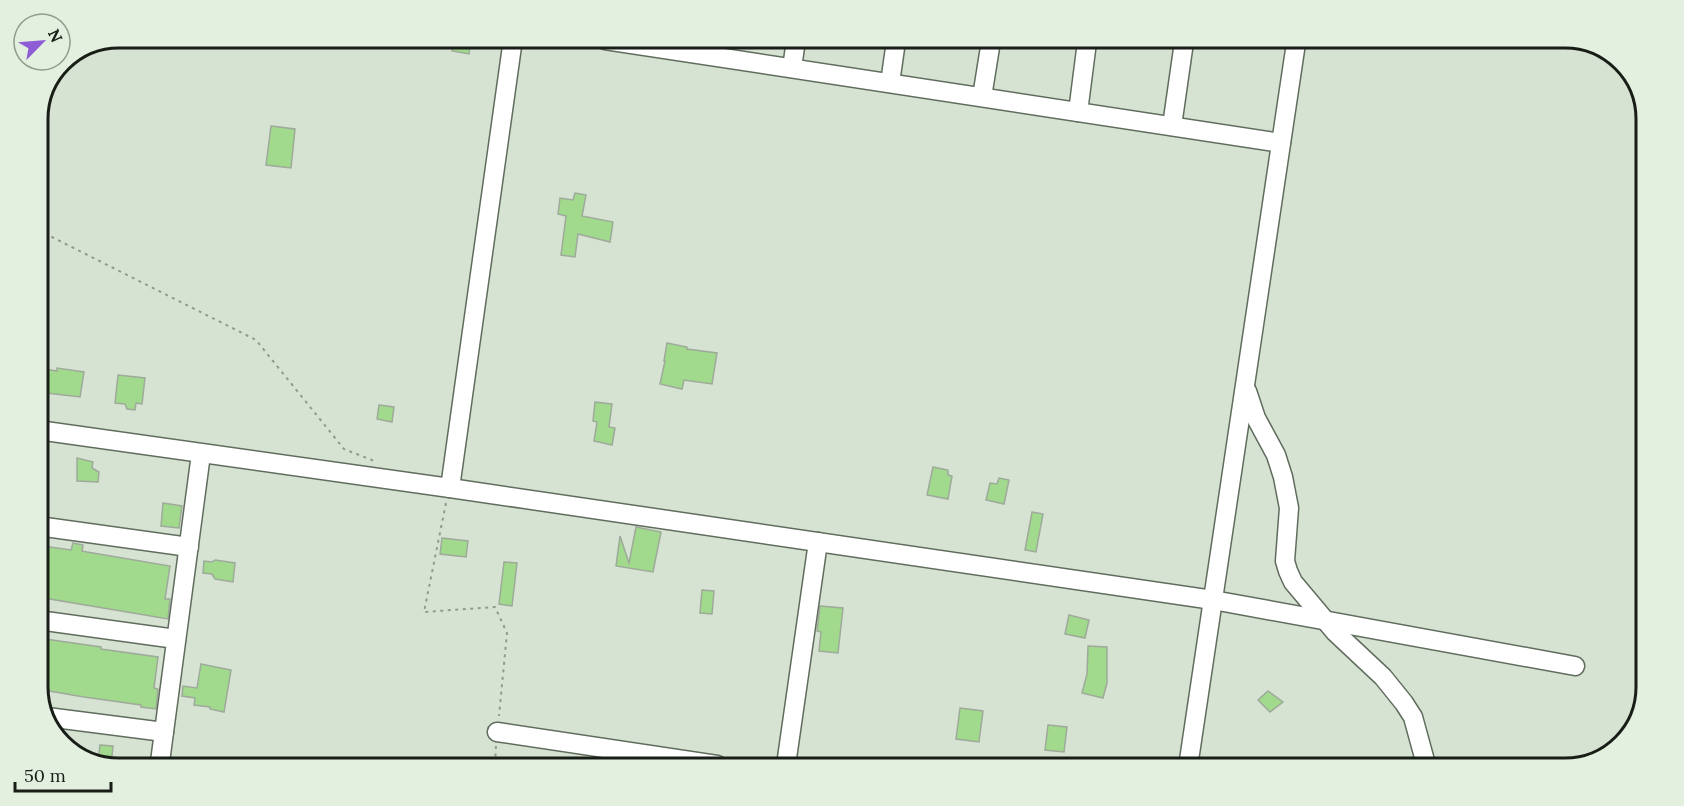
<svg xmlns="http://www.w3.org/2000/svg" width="1684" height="806" font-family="Lora,serif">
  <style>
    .building { fill: #a1d98d; stroke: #9eaa9a; stroke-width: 1.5 }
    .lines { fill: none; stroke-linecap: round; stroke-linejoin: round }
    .minor-casing { stroke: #606c5d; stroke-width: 21 }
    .path { stroke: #919a8d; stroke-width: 2; stroke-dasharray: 3 4.5; stroke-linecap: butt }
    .minor { stroke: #fff; stroke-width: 18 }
    .rim { fill: none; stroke: #191d17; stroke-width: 3 }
  </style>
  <rect width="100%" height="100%" fill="#d6e3d2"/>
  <g class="building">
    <polygon points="454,39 471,39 469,54 452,51"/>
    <polygon points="271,126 295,129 291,168 266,165"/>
    <polygon points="575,193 586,195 582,216 613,222 610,242 578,234 575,257 561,255 566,216 558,214 560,198 573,200"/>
    <polygon points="667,343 687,347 687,349 717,353 712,384 684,380 682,389 660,384 665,361 664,361"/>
    <polygon points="38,368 57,371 57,368 84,372 80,397 38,392"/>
    <polygon points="118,375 145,378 142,404 136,403 135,410 127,409 125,404 115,403"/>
    <polygon points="595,402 612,404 609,427 615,428 612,445 594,441 597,422 593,421"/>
    <polygon points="379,405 394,407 392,422 377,419"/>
    <polygon points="77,458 93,462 92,468 99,472 98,482 77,481"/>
    <polygon points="933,467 948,470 948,475 952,476 948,499 927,495"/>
    <polygon points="999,478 1009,480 1004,504 986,500 990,483 997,484"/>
    <polygon points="163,503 182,506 179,528 161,526"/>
    <polygon points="1032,512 1043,514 1036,552 1025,550"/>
    <polygon points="636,527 661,532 653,572 616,566 620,536 629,563"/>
    <polygon points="442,538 468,541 466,557 440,554"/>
    <polygon points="73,543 83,545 82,551 87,552 170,566 165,599 170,599 168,619 38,597 38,577 39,577 43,546 71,550"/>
    <polygon points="215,560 235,563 233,582 215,579 212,574 203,573 204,561 212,562"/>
    <polygon points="504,562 517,563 512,606 499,604"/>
    <polygon points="702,590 714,591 712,614 700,613"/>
    <polygon points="820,606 843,608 838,653 819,651 821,632 817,631"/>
    <polygon points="1069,615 1089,620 1085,638 1065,634"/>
    <polygon points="38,638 101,647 101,649 158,657 154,688 158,689 156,709 141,707 141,705 84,697 38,689"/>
    <polygon points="1088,646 1107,647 1107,683 1103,698 1082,693 1087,674"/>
    <polygon points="201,664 231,670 224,712 210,709 210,707 194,705 195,698 182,696 183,686 197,688"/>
    <polygon points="1268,691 1283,702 1270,712 1258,700"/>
    <polygon points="960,708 983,711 979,742 956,739"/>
    <polygon points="1048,725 1067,727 1064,752 1045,750"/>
    <polygon points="100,745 113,746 112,756 98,762"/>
  </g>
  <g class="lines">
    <g class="minor-casing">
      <g id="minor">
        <polyline points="605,40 1281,143"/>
        <polyline points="792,68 796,40"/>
        <polyline points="890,83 896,41"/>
        <polyline points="982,97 991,41"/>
        <polyline points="1078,112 1087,42"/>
        <polyline points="1172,126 1184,42"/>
        <polyline points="1247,391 1256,418 1276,455 1283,477 1289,508 1285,561 1288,571 1293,582 1335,632 1383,677 1404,703 1413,717 1427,768"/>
        <polyline points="38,430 450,488 1213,600 1575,666"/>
        <polyline points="450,488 513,39"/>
        <polyline points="38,526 189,547"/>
        <polyline points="38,620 176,639"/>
        <polyline points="47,717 164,732"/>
        <polyline points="497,732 717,765"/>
        <polyline points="160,762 201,454"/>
        <polyline points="786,765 818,542"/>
        <polyline points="1188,767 1296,43"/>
      </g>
    </g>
    <g class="path">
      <polyline points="38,230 256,340 344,449 377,462"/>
      <polyline points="446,503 424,612 495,607 507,633 499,716"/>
      <polyline points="495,764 496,745"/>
    </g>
    <use href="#minor" class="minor"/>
  </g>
  <path d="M0 0H1684V806H0ZM119 48H1565A71 71 0 0 1 1636 119V687A71 71 0 0 1 1565 758H119A71 71 0 0 1 48 687V119A71 71 0 0 1 119 48Z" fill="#e3f0df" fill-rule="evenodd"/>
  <path class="rim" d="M119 48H1565A71 71 0 0 1 1636 119V687A71 71 0 0 1 1565 758H119A71 71 0 0 1 48 687V119A71 71 0 0 1 119 48Z"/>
  <g transform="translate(42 42) rotate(65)"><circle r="28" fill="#e3f0df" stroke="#929c8f" stroke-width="1.5"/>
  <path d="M0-4.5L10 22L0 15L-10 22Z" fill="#8e5cd5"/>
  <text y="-9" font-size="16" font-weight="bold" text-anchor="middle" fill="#191d17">N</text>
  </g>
  <path d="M15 782v9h96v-9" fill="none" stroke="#191d17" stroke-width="3"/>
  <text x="24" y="782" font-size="18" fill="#191d17" stroke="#e3f0df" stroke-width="4.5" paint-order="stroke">50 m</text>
</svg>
